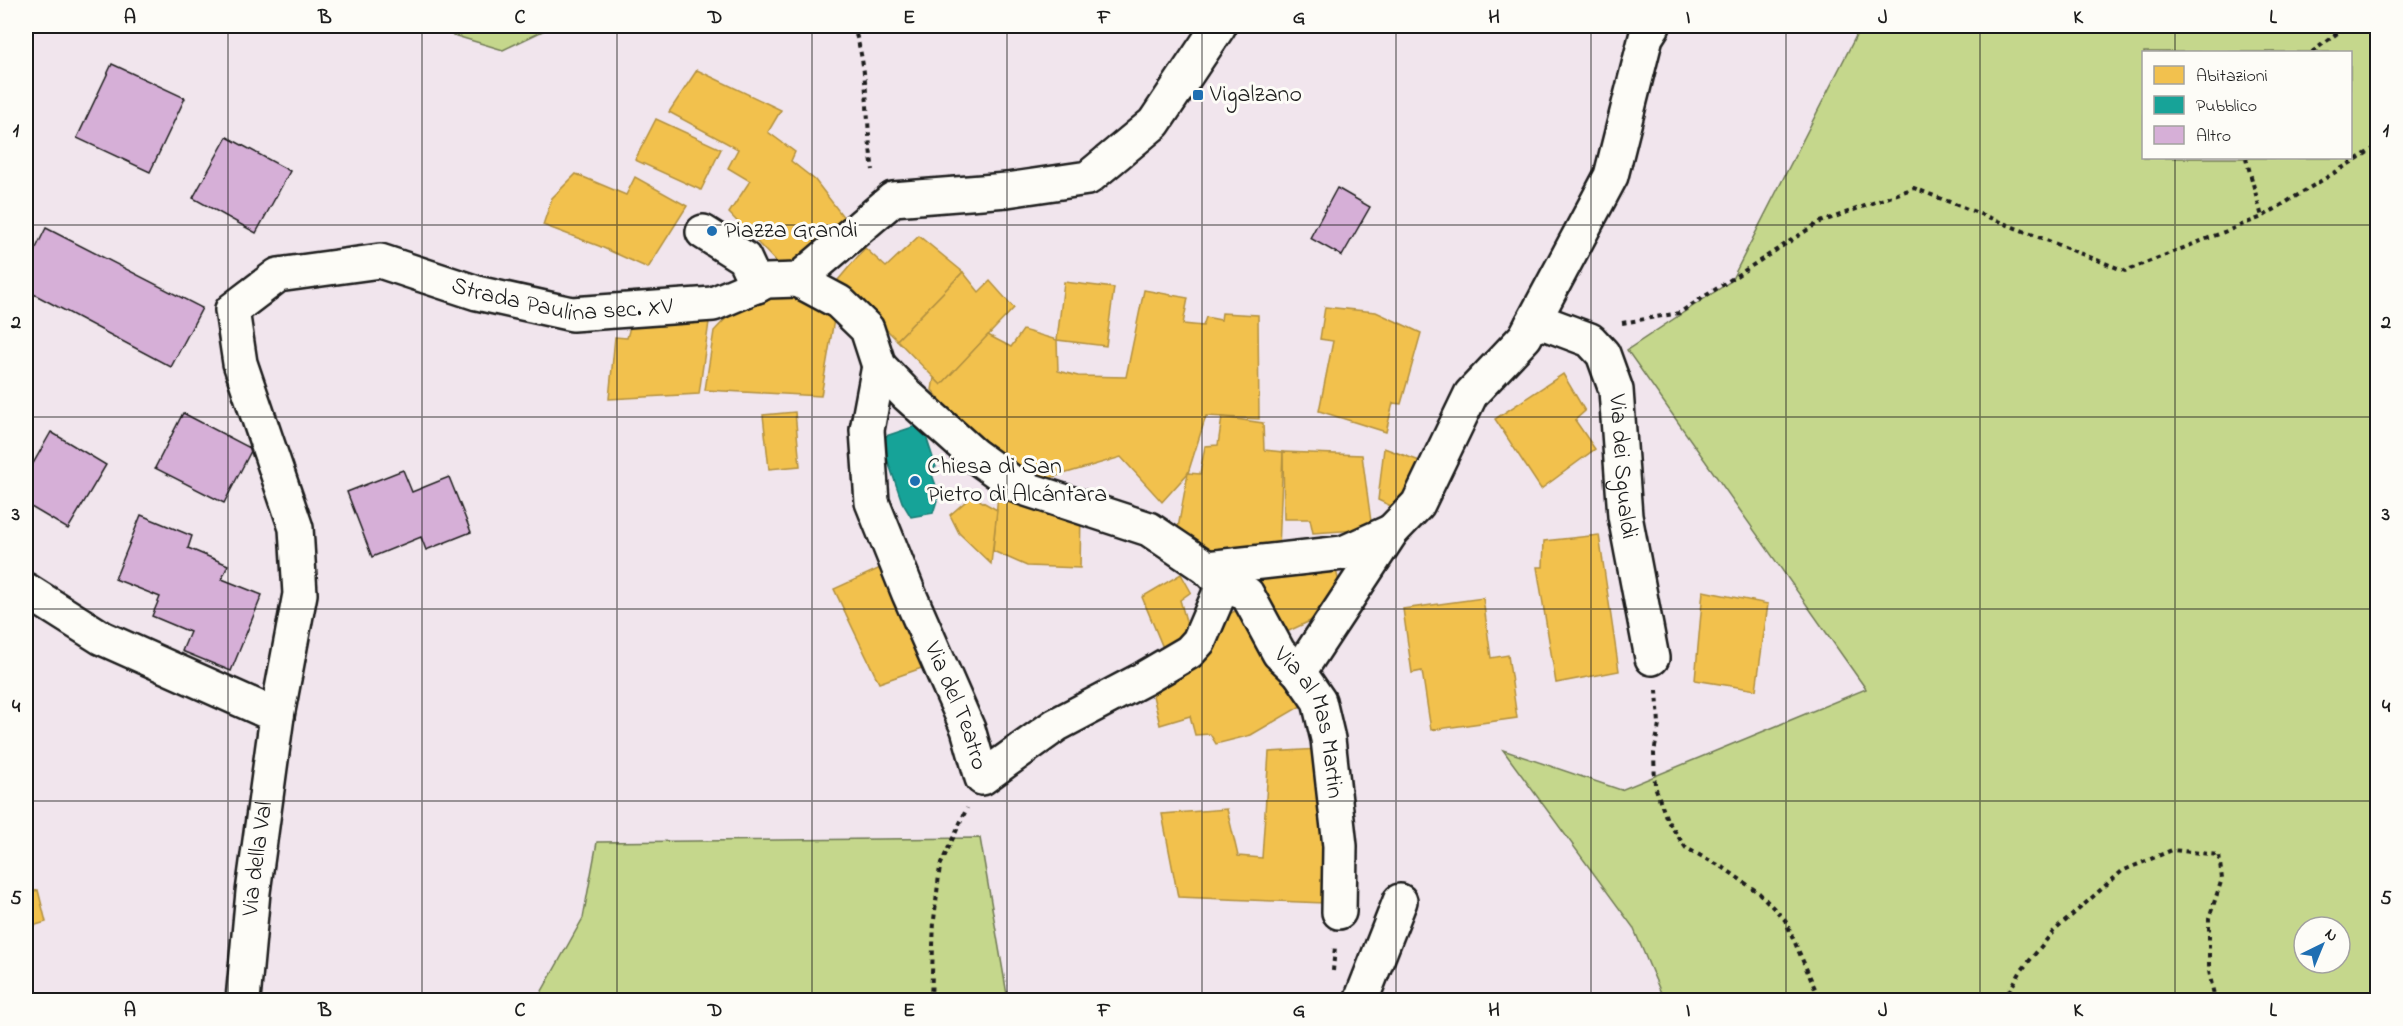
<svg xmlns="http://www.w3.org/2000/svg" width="2403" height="1026" font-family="'Indie Flower',sans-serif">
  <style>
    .green { fill: #c5d78c; stroke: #707a54; stroke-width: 1.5; fill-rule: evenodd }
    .homes { fill: #f2c14e; stroke: #b2903f; stroke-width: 1.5 }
    .public { fill: #17a398; stroke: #187a73; stroke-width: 1.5 }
    .building { fill: #d6afd7; stroke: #1c1c1c; stroke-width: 1.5 }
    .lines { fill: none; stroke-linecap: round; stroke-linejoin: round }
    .minor-casing { stroke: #1c1c1c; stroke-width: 38 }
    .path { stroke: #1c1c1c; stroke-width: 4; stroke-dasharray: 4.5 4.5; stroke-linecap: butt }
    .minor { stroke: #fdfcf7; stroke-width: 33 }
    .grid { fill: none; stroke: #1c1c1c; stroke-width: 1.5; stroke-opacity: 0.55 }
    .poi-dot { fill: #1f6fb2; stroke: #fdfcf7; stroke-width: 2 }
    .labels { text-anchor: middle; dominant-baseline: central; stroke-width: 6; stroke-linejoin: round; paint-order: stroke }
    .poi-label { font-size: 24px; fill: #1c1c1c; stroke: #fdfcf7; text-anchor: start }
    .street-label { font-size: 24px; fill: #1c1c1c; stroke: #fdfcf7 }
    .neatline { fill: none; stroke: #1c1c1c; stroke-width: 2 }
    .grid-label { font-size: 20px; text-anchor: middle; font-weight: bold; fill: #1c1c1c }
  </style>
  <rect width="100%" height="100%" fill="#f1e5ed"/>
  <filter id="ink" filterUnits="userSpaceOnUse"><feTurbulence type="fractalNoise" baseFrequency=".0167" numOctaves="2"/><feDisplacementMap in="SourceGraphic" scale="12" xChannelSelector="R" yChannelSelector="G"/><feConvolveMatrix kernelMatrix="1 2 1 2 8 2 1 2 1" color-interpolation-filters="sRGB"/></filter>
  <g filter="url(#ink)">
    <g class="green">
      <polygon points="423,26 553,26 503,50"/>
      <path d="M 1861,26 L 2377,26 L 2377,1000 L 1664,1000 L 1633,927 L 1503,750 L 1621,790 L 1866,689 L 1627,350 L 1731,281 ZM 2144,52 L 2350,52 L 2350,158 L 2144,158 ZM 2304,927 L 2340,927 L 2340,963 L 2304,963 Z"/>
      <polygon points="980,838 1008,1000 537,1000 583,918 597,842"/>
    </g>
    <g class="homes">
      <polygon points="697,70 781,110 768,132 795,152 791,161 815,180 848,223 784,270 729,213 750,181 728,168 738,149 669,112"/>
      <polygon points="656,119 721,149 701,190 635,160"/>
      <polygon points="576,174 626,195 635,177 687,206 648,268 599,246 543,225 552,198"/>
      <polygon points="919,236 963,272 897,340 880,323 833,286 865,248 886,267"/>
      <polygon points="963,272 979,292 990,281 1014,308 941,385 897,340"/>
      <polygon points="1064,282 1114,288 1106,346 1057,340"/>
      <polygon points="787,287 836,308 821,396 705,390 714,331 747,296"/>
      <polygon points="1144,290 1188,298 1183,324 1203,326 1206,317 1221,320 1222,313 1258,315 1259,419 1206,416 1188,473 1162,502 1121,457 1053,477 1041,486 988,455 932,390 934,378 941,385 988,335 1011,347 1023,330 1057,340 1058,371 1078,376 1126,377"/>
      <polygon points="1325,307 1376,312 1421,333 1401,404 1393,403 1386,432 1319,411 1333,341 1320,339"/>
      <polygon points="709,322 699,394 609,399 615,337 627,338 630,327"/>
      <polygon points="1563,374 1585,411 1575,420 1595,449 1541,489 1495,419"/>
      <polygon points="795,412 800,466 769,469 763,415"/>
      <polygon points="1222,417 1263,423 1264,450 1283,452 1279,549 1202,549 1178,528 1188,473 1200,474 1205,446 1218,445"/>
      <polygon points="1384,448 1428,464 1406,513 1378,500"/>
      <polygon points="1283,452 1362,455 1372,529 1313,533 1310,519 1284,519"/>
      <polygon points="998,494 1081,510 1080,568 1027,566 993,551"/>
      <polygon points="972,496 997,510 991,564 959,533 950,515"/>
      <polygon points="1599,535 1619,671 1556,683 1537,567 1543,567 1544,541"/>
      <polygon points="1334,562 1342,594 1310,621 1276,637 1245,576"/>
      <polygon points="887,565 933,664 879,683 834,589"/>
      <polygon points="1181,574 1191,592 1180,600 1191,638 1166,655 1142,597"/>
      <polygon points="1703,591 1768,604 1756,690 1695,680"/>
      <polygon points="1483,598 1491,658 1508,655 1517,718 1431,730 1422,671 1412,673 1403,609"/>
      <polygon points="1247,605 1306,703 1251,735 1216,744 1210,734 1195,735 1190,716 1160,725 1150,683 1217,620"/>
      <polygon points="1319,749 1326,838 1324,903 1178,897 1162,814 1227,809 1238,856 1262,858 1269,752"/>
      <polygon points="38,890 46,922 26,928 26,894"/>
    </g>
    <polygon class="public" points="922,424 936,467 930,469 939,494 933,513 911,517 902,502 880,438"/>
    <g class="building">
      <polygon points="112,64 185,98 150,172 77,138"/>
      <polygon points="227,137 290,171 256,233 193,198"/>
      <polygon points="1337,188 1370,207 1342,256 1310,238"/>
      <polygon points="46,228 202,308 171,367 26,290 26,268"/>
      <polygon points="183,413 252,449 224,503 155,468"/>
      <polygon points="51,432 106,465 68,529 26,504 26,476"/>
      <polygon points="403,470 412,492 449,477 471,532 426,550 421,537 372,557 347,492"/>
      <polygon points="141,515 192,536 188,548 228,565 222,579 262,595 231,671 182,651 190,632 152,616 160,597 115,579"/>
    </g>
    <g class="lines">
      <g class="minor-casing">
        <g id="minor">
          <polyline points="703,232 744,258 757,286"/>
          <path id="s1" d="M 798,280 L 839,302 L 867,329 L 879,366 L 907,395 L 974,455 L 1017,486 L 1149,529 L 1207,568 L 1223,585 L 1247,594 L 1279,653 L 1299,672 L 1319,701 L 1328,739 L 1340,846 L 1339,912"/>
          <path id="s2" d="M 1532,324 L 1547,324 L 1590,340 L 1603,354 L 1616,390 L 1625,516 L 1652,658"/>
          <path id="s3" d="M 879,366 L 867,430 L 872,502 L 909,594 L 968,729 L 982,778 L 1056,725 L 1143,679 L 1189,652 L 1199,641 L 1223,585"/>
          <polyline points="1207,568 1343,553 1392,531"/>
          <polyline points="26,590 102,638 277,716"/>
          <polyline points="1299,672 1392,531 1418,504 1471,394 1525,337 1532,324 1611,176 1646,37 1653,26"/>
          <path id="s4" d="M 243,1000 L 253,892 L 277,716 L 300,594 L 296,528 L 240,363 L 232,310 L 278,275 L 380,261 L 477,293 L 572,314 L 713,304 L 767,281 L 798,280 L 893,199 L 1007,190 L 1088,178 L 1154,123 L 1219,26"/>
          <polyline points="1361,1000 1400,901"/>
        </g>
      </g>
      <g class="path">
        <path d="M 853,26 C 870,70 865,123 873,170"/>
        <polyline points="2312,52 2347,26"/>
        <polyline points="2246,158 2262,217"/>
        <polyline points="1622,323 1679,313 1818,223 1914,188 2125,271 2262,217 2378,146"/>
        <polyline points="1657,690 1659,725 1654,753 1655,786 1667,820 1686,848 1724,868 1759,893 1785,920 1820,1000"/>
        <polyline points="1333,971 1335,946"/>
        <polyline points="931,1000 934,920 940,866 967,808"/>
        <polyline points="2004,1000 2021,971 2053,932 2122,871 2172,850 2219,855 2222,879 2209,918 2209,971 2215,1000"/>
      </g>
      <use href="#minor" class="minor"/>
    </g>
  </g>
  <path class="grid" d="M 228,26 L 228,1000M 422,26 L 422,1000M 617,26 L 617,1000M 812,26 L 812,1000M 1007,26 L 1007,1000M 1202,26 L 1202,1000M 1396,26 L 1396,1000M 1591,26 L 1591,1000M 1786,26 L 1786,1000M 1980,26 L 1980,1000M 2175,26 L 2175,52M 2175,158 L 2175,1000M 26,225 L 2378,225M 26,417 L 2378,417M 26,609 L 2378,609M 26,801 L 2378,801"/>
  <g class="poi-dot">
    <rect x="1192" y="89" width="12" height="12" rx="3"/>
    <circle cx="712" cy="231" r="6"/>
    <circle cx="915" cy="481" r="6"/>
  </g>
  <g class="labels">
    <g class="poi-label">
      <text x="1210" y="95">Vigalzano</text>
      <text x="724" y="231">Piazza Grandi</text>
      <text x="927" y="467">Chiesa di San<tspan x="927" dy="28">Pietro di Alcántara</tspan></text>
    </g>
    <g class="street-label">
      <text stroke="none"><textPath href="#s4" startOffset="1053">Strada Paulina sec. XV</textPath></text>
      <text stroke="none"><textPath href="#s2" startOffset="195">Via dei Sgualdi</textPath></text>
      <text stroke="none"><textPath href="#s3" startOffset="358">Via del Teatro</textPath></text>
      <text stroke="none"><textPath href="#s1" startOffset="712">Via al Mas Martin</textPath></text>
      <text stroke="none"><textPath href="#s4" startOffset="142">Via della Val</textPath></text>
    </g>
  </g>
  <rect width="2403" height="1026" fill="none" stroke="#fdfcf7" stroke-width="66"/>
  <rect x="2142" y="51" width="210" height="108" fill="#fdfcf7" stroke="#a3a29f" stroke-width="1.5"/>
  <rect x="2154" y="66" width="30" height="18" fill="#f2c14e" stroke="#a3a29f" stroke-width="1.5"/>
  <text x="2196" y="81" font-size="18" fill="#1c1c1c">Abitazioni</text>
  <rect x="2154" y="96" width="30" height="18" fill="#17a398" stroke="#a3a29f" stroke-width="1.5"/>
  <text x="2196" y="111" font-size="18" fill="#1c1c1c">Pubblico</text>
  <rect x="2154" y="126" width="30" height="18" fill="#d6afd7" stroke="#a3a29f" stroke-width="1.5"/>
  <text x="2196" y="141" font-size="18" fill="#1c1c1c">Altro</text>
  <g transform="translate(2322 945) rotate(43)"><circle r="28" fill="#fdfcf7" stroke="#a3a29f" stroke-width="1.5"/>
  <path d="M0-4.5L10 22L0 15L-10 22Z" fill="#1f6fb2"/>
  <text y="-9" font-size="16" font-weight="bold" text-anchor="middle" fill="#1c1c1c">N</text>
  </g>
  <rect x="33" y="33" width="2337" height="960" class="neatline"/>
  <g class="grid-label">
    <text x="130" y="23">A</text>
    <text x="325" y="23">B</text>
    <text x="520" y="23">C</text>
    <text x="715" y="23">D</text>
    <text x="909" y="23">E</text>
    <text x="1104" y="23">F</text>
    <text x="1299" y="23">G</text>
    <text x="1494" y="23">H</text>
    <text x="1688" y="23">I</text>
    <text x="1883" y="23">J</text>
    <text x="2078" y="23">K</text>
    <text x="2273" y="23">L</text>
    <text x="16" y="136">1</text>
    <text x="2386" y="136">1</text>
    <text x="16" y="328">2</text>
    <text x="2386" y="328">2</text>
    <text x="16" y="520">3</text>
    <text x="2386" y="520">3</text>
    <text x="16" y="712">4</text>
    <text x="2386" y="712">4</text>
    <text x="16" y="904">5</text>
    <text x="2386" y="904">5</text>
    <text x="130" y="1016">A</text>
    <text x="325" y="1016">B</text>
    <text x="520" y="1016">C</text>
    <text x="715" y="1016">D</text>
    <text x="909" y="1016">E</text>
    <text x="1104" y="1016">F</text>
    <text x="1299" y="1016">G</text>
    <text x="1494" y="1016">H</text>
    <text x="1688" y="1016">I</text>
    <text x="1883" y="1016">J</text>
    <text x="2078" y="1016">K</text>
    <text x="2273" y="1016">L</text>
  </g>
</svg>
